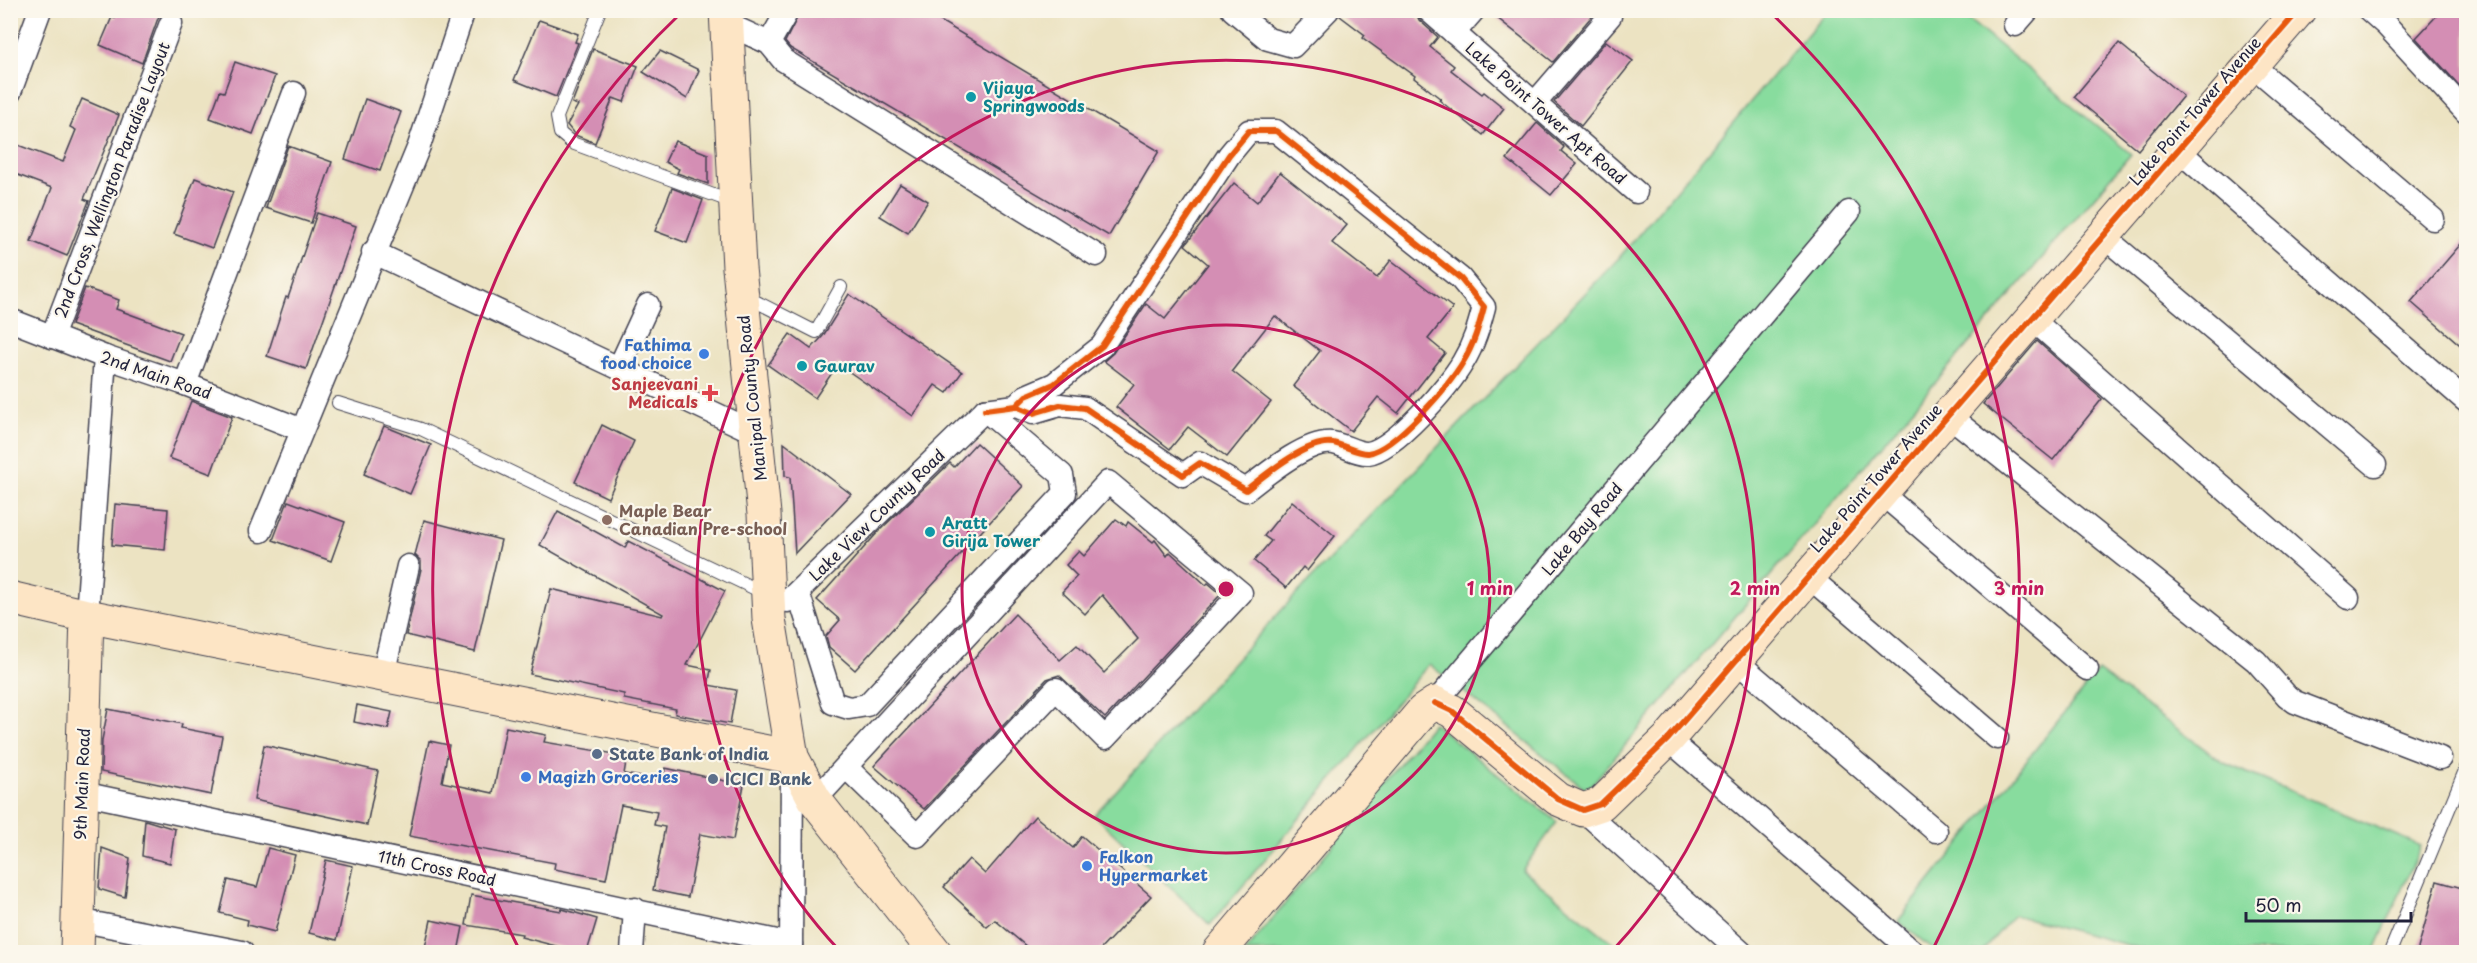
<svg xmlns="http://www.w3.org/2000/svg" width="2477" height="963" viewBox="0 0 2477 963" font-family="'Playpen Sans',sans-serif">
<rect width="100%" height="100%" fill="#fbf7ec"/>
<filter id="ink" filterUnits="userSpaceOnUse"><feTurbulence type="fractalNoise" baseFrequency=".0167" numOctaves="2"/><feDisplacementMap in="SourceGraphic" scale="12" xChannelSelector="R" yChannelSelector="G"/><feConvolveMatrix kernelMatrix="1 2 1 2 8 2 1 2 1" color-interpolation-filters="sRGB"/></filter>
<filter id="wash" filterUnits="userSpaceOnUse"><feTurbulence type="fractalNoise" baseFrequency=".008" numOctaves="4" result="noise"/><feDisplacementMap in="SourceGraphic" scale="24" xChannelSelector="R" yChannelSelector="G"/><feGaussianBlur stdDeviation="1.35" result="paint"/><feColorMatrix in="noise" values="0 0 0 0 0 0 0 0 0 0 0 0 0 0 0 0 0 1.4 0 .05"/><feComposite in="paint" operator="in"/></filter>
<g filter="url(#wash)">
<rect width="100%" height="100%" fill="#ece3c2"/>
<!-- green -->
<g fill="#88dc9e" stroke="#557f6c" stroke-width="1.5">
<path d="M1827,11H1958L2131,154L1587,790L1429,664L1210,925L1094,815L1289,602L1618,259Z"/>
<path d="M2098,671L2224,763L2421,846L2374,952H2154L2014,915L1982,952H1936L1898,921Z"/>
<path d="M1433,723L1557,822L1522,870L1624,952H1245Z"/>
</g>
<g id="blocks">
<!-- building -->
<g fill="#d48eb4">
<path d="M118,10H164L158,18L142,63L100,45L112,17L115,18Z"/>
<path d="M801,10H922L1159,151L1109,236L790,48L785,42Z"/>
<path d="M1341,10H1415L1419,20L1438,37L1430,47L1454,66L1451,70L1482,94L1484,92L1504,108L1483,135L1439,100L1441,99L1414,78L1415,76L1363,38L1365,35L1340,16Z"/>
<path d="M1487,10H1597L1553,62Z"/>
<path d="M2442,10H2466V93L2416,38Z"/>
<path d="M539,20L578,34L575,42L578,43L556,97L514,80Z"/>
<path d="M1606,41L1633,61L1581,126L1554,102Z"/>
<path d="M2119,43L2183,96L2138,150L2074,97Z"/>
<path d="M593,49L638,66L624,102L613,98L595,143L575,135L567,125L578,105L572,103Z"/>
<path d="M660,51L699,70L687,99L643,72Z"/>
<path d="M235,62L275,76L253,134L210,118L220,91L224,92Z"/>
<path d="M82,99L119,115L84,199L89,201L67,256L31,241L52,188L10,172V142L63,162L76,130L70,127Z"/>
<path d="M365,99L401,112L380,171L345,159Z"/>
<path d="M1537,123L1564,147L1561,151L1577,164L1551,195L1507,159Z"/>
<path d="M675,141L708,154V184L677,173L679,169L665,162Z"/>
<path d="M288,146L332,162L311,223L266,208Z"/>
<path d="M1280,172L1347,225L1332,243L1377,278L1391,260L1453,308L1428,339L1445,353L1398,413L1378,397L1351,431L1293,386L1320,351L1275,316L1232,371L1271,402L1227,457L1188,427L1170,449L1116,407L1134,384L1104,361L1113,353L1146,304L1165,319L1208,264L1185,245L1234,183L1257,202Z"/>
<path d="M195,178L233,192L212,248L174,234Z"/>
<path d="M900,184L928,201L908,233L880,216Z"/>
<path d="M672,188L703,200L687,243L655,231Z"/>
<path d="M317,213L356,226L306,369L267,356L286,297L288,298Z"/>
<path d="M2466,238V350L2411,302Z"/>
<path d="M85,288L119,300L116,309L181,333L170,361L71,325Z"/>
<path d="M849,294L962,372L947,393L935,385L913,416L838,364L815,398L768,365L790,334L811,349L823,336Z"/>
<path d="M2037,341L2102,399L2053,460L1983,404Z"/>
<path d="M191,401L232,417L211,474L169,458Z"/>
<path d="M602,425L634,441L608,498L575,482Z"/>
<path d="M384,426L431,445L410,494L364,474Z"/>
<path d="M784,443L851,494L795,553L790,477L785,476Z"/>
<path d="M976,443L1023,486L855,670L829,647L826,636L840,620L817,600L879,531L950,463L954,467Z"/>
<path d="M288,501L345,522L331,561L273,540Z"/>
<path d="M1292,501L1335,536L1307,571L1303,567L1286,588L1254,561L1271,541L1264,536Z"/>
<path d="M115,504L168,509L165,550L112,545Z"/>
<path d="M558,511L625,548L628,541L725,591L687,665L711,670L708,685L736,690L730,724L675,714L676,709L624,699V694L530,674L551,589L662,616L663,614L540,545Z"/>
<path d="M1116,519L1126,526L1128,522L1153,542L1155,540L1167,556L1170,552L1206,585L1208,583L1221,594L1105,718L1059,675L1047,679L924,809L874,766L1015,614L1060,660L1077,645L1104,673L1138,639L1102,595L1085,614L1062,592L1077,576L1066,565L1079,551L1084,556Z"/>
<path d="M424,520L501,540L475,652L406,635L421,569V561L415,555Z"/>
<path d="M357,705L392,712L388,729L354,722Z"/>
<path d="M108,709L182,724L181,728L222,736L211,795L101,772L102,740Z"/>
<path d="M506,727L546,735L544,742L627,756L624,774L663,781L665,768L744,785L733,840L700,834L688,897L653,890L665,827L654,825L657,812L621,805L606,879L554,869L555,863L409,836L429,741L449,745L442,782L493,793Z"/>
<path d="M264,745L378,771L367,825L254,800Z"/>
<path d="M1035,816L1073,848L1082,836L1151,896L1098,952H1033L995,920L987,927L944,887L969,859L985,874Z"/>
<path d="M145,820L175,829L170,863L142,856Z"/>
<path d="M102,848L130,858L125,897L99,889Z"/>
<path d="M268,848L295,855L275,932L247,925L248,920L220,913L228,880L257,887Z"/>
<path d="M326,860L353,866L337,940L309,933Z"/>
<path d="M2437,881L2466,889V952H2417Z"/>
<path d="M471,895L561,911L562,909L597,919L587,952H579L521,937L522,934L466,925Z"/>
<path d="M431,920L463,927L458,952H424Z"/>
</g>
</g>
</g>
<g filter="url(#ink)">
<use href="#blocks" fill-opacity="0" stroke="#403f4f" stroke-width="1.5"/>
<g fill="none" stroke-linecap="round" stroke-linejoin="round">
<!-- lane casing -->
<g stroke="#403f4f" stroke-width="14">
<g id="lane">
<path d="M600,10L557,117L560,133L572,143L735,203"/>
<path d="M745,296L816,332L841,287"/>
<path d="M338,403L421,429L766,594"/>
<path d="M2390,952L2466,768"/>
</g>
</g>
<!-- street casing -->
<g stroke="#403f4f" stroke-width="25">
<g id="street">
<path d="M1233,10L1268,39L1293,46L1328,10"/>
<path d="M1428,10L1636,192"/>
<path d="M2369,10L2387,26L2466,112"/>
<path d="M727,24L769,43L783,60L1096,255"/>
<path d="M2015,25L2028,10"/>
<path d="M1454,33L1474,10"/>
<path d="M769,43L788,10"/>
<path d="M2252,65L2433,219"/>
<path d="M10,92L40,10"/>
<path d="M1535,103L1610,16"/>
<path d="M2178,150L2466,401"/>
<path d="M2103,236L2375,465"/>
<path d="M373,252L756,433"/>
<path d="M2032,319L2348,598"/>
<path d="M10,320L105,357L185,384L302,430"/>
<path d="M52,337L171,23"/>
<path d="M619,368L648,305"/>
<path d="M185,384L294,93"/>
<path d="M985,410L1016,406L1033,413L1060,405L1085,408L1183,475L1200,463L1246,490C1265,475 1308,439 1333,443C1344,445 1358,454 1368,453C1395,449 1449,386 1463,362C1474,344 1479,326 1484,307L1460,278L1276,131H1249L1229,155L1102,346L1054,384L1026,396L1016,406"/>
<path d="M1948,415L2256,661L2287,696L2295,702L2440,758"/>
<path d="M1881,493L2087,669"/>
<path d="M261,531L419,146L464,10"/>
<path d="M1809,577L1997,738"/>
<path d="M798,592L833,703L849,708L867,705L1065,493L1062,475L985,410"/>
<path d="M788,601L985,410"/>
<path d="M87,616L105,357"/>
<path d="M1736,661L1936,831"/>
<path d="M383,675L408,566"/>
<path d="M1435,703L1849,212"/>
<path d="M1668,739L1913,952"/>
<path d="M82,793L791,944"/>
<path d="M815,800L1108,482L1241,593L1105,738L1056,689L917,836L846,767"/>
<path d="M1583,810L1741,952"/>
<path d="M78,920L242,952"/>
<path d="M632,952L635,909"/>
<path d="M791,952L792,762"/>
</g>
</g>
<!-- secondary casing -->
<g stroke="#403f4f" stroke-width="35">
<g id="secondary">
<path d="M726,10L739,268L764,514L769,619L792,757L815,800L935,952"/>
<path d="M10,598L87,616L792,757"/>
<path d="M77,952L87,616"/>
<path d="M1219,952L1423,711L1435,703L1452,711L1558,799L1583,810L1601,804L1668,739L2299,10"/>
</g>
</g>
<!-- lane -->
<use href="#lane" stroke="#fff" stroke-width="12"/>
<!-- street -->
<use href="#street" stroke="#fff" stroke-width="22"/>
<!-- secondary -->
<use href="#secondary" stroke="#fde5c5" stroke-width="33"/>
<!-- cycleway casing -->
<g stroke="#fbf7ec" stroke-width="10">
<g id="cycleway">
<path d="M985,410L1016,406L1033,413L1060,405L1085,408L1183,475L1200,463L1246,490C1265,475 1308,439 1333,443C1344,445 1358,454 1368,453C1395,449 1449,386 1463,362C1474,344 1479,326 1484,307L1460,278L1276,131H1249L1229,155L1102,346L1054,384L1026,396L1016,406"/>
<path d="M1435,703L1452,711L1558,799L1583,810L1601,804L1668,739L2299,10"/>
</g>
</g>
<!-- cycleway -->
<use href="#cycleway" stroke="#e8590c" stroke-width="6"/>
</g>
</g>
<!-- distance rings -->
<g fill="none" stroke="#c2185b" stroke-width="3">
<circle cx="1226" cy="589" r="264"/>
<path d="M839 950A529 529 0 1 1 1613 950"/>
<path d="M519 949A793 793 0 0 1 680 14M1772 14A793 793 0 0 1 1933 949"/>
</g>
<!-- markers -->
<g fill="#0f9aa8" stroke="#fbf7ec" stroke-width="2">
<circle cx="971" cy="97" r="6"/>
<circle cx="802" cy="366" r="6"/>
<circle cx="930" cy="532" r="6"/>
</g>
<g fill="#3f7fe0" stroke="#fbf7ec" stroke-width="2">
<circle cx="704" cy="354" r="6"/>
<circle cx="526" cy="777" r="6"/>
<circle cx="1087" cy="866" r="6"/>
</g>
<path fill="#e0444e" stroke="#fbf7ec" stroke-width="2" d="M707 384h6v6h6v6h-6v6h-6v-6h-6v-6h6z"/>
<circle fill="#8d6e63" stroke="#fbf7ec" stroke-width="2" cx="607" cy="520" r="6"/>
<g fill="#5c6f8a" stroke="#fbf7ec" stroke-width="2">
<circle cx="597" cy="754" r="6"/>
<circle cx="713" cy="779" r="6"/>
</g>
<g text-anchor="middle" stroke-width="4.5" stroke-linejoin="round" paint-order="stroke">
<!-- culture labels -->
<g font-size="16" font-weight="bold" fill="#0d838f" stroke="#fbf7ec" text-anchor="start">
<text x="983" y="94">Vijaya<tspan x="983" dy="18">Springwoods</tspan></text>
<text x="814" y="372">Gaurav</text>
<text x="942" y="529">Aratt<tspan x="942" dy="18">Girija Tower</tspan></text>
</g>
<!-- street labels -->
<g font-size="16" fill="#22223b" stroke="#fbf7ec">
<text transform="translate(2195 111) rotate(-49)" y="6">Lake Point Tower Avenue</text>
<text transform="translate(1546 113) rotate(41)" y="6">Lake Point Tower Apt Road</text>
<text transform="translate(112 180) rotate(-69)" y="6">2nd Cross, Wellington Paradise Layout</text>
<text transform="translate(156 375) rotate(19)" y="6">2nd Main Road</text>
<text transform="translate(752 398) rotate(-96)" y="6">Manipal County Road</text>
<text transform="translate(1876 478) rotate(-49)" y="6">Lake Point Tower Avenue</text>
<text transform="translate(877 515) rotate(-44)" y="6">Lake View County Road</text>
<text transform="translate(1582 529) rotate(-50)" y="6">Lake Bay Road</text>
<text transform="translate(82 784) rotate(-88)" y="6">9th Main Road</text>
<text transform="translate(437 868) rotate(12)" y="6">11th Cross Road</text>
</g>
<!-- shop labels -->
<g font-size="16" font-weight="bold" fill="#366cbe" stroke="#fbf7ec" text-anchor="start">
<text x="692" y="351" text-anchor="end">Fathima<tspan x="692" dy="18">food choice</tspan></text>
<text x="538" y="783">Magizh Groceries</text>
<text x="1099" y="863">Falkon<tspan x="1099" dy="18">Hypermarket</tspan></text>
</g>
<!-- health labels -->
<g font-size="16" font-weight="bold" fill="#be3a42" stroke="#fbf7ec" text-anchor="end">
<text x="698" y="390">Sanjeevani<tspan x="698" dy="18">Medicals</tspan></text>
</g>
<!-- education labels -->
<g font-size="16" font-weight="bold" fill="#785e54" stroke="#fbf7ec" text-anchor="start">
<text x="619" y="517">Maple Bear<tspan x="619" dy="18">Canadian Pre-school</tspan></text>
</g>
<!-- service labels -->
<g font-size="16" font-weight="bold" fill="#4e5e75" stroke="#fbf7ec" text-anchor="start">
<text x="609" y="760">State Bank of India</text>
<text x="725" y="785">ICICI Bank</text>
</g>
</g>
<circle cx="1226" cy="589" r="9" fill="#c2185b" stroke="#fbf7ec" stroke-width="3"/>
<g font-size="18" text-anchor="middle" font-weight="bold" fill="#c2185b" stroke="#fbf7ec" stroke-width="4.5" stroke-linejoin="round" paint-order="stroke">
<text x="1490" y="595">1 min</text>
<text x="1755" y="595">2 min</text>
<text x="2019" y="595">3 min</text>
</g>
<!-- margin -->
<rect width="2477" height="963" fill="none" stroke="#fbf7ec" stroke-width="36"/>
<!-- scale -->
<path d="M2246 912v9h165v-9" fill="none" stroke="#22223b" stroke-width="3"/>
<text x="2255" y="912" font-size="18" fill="#22223b" stroke="#fbf7ec" stroke-width="4.5" paint-order="stroke">50 m</text>
</svg>
